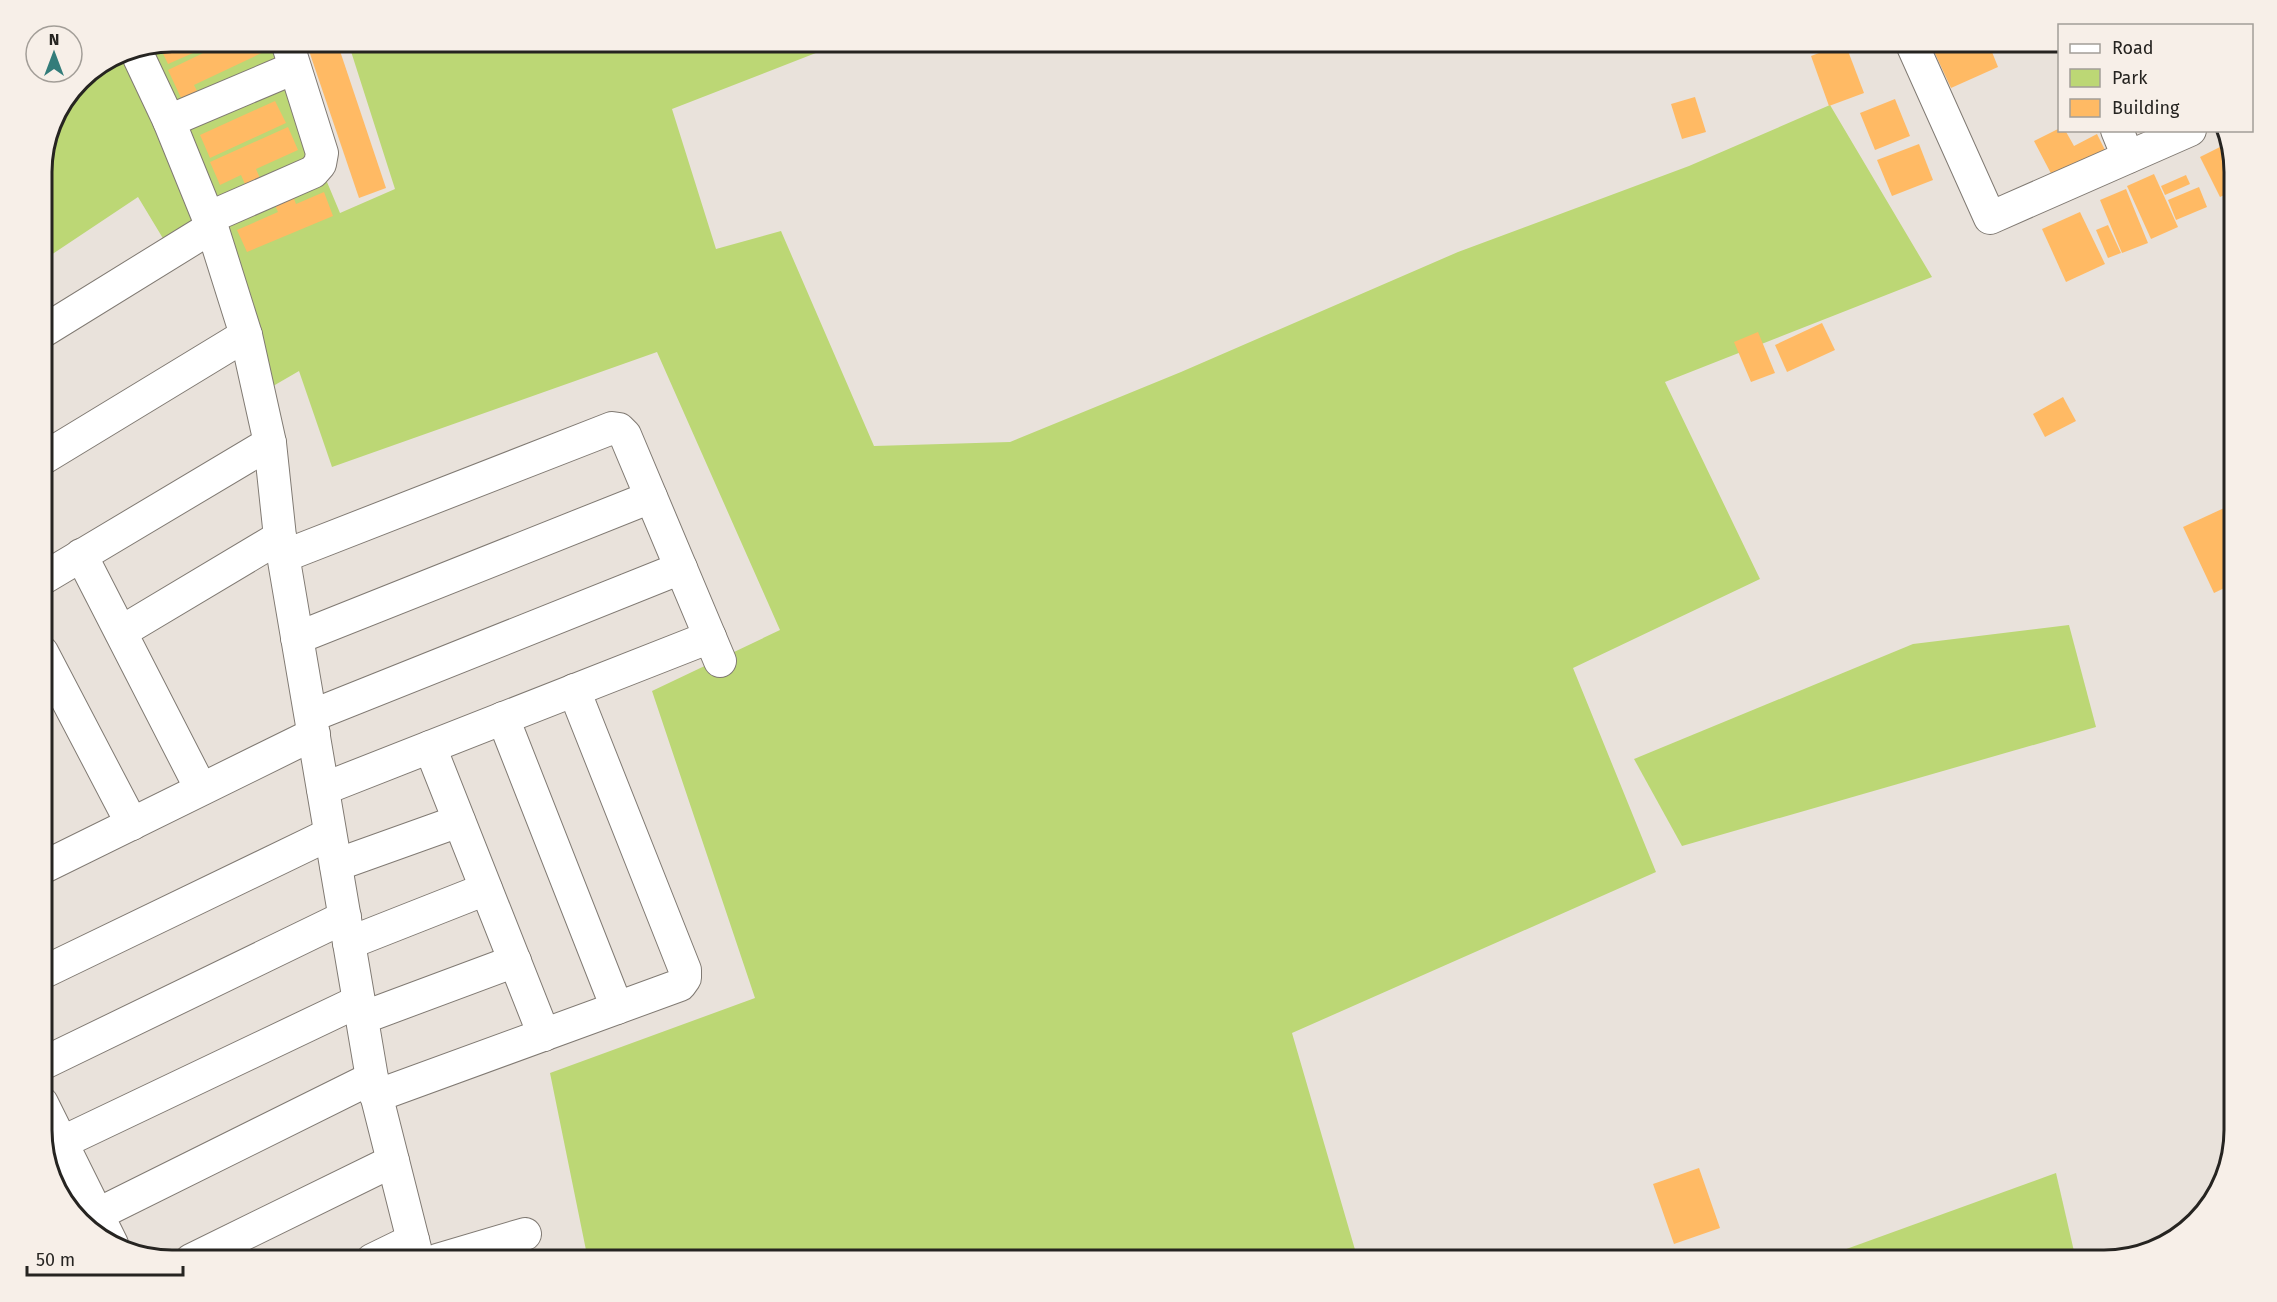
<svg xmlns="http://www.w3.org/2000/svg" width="2277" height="1302" viewBox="0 0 2277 1302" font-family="'Fira Sans',sans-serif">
<rect width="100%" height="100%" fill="#e9e2db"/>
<!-- green -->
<g fill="#bcd775">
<path d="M172,42H274L275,60L178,103L147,47Z"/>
<path d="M348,42H844L672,109L716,249L781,231L874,446L1010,442L1181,372L1458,252L1689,166L1830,105L1932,277L1665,382L1760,579L1573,668L1656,872L1292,1033L1358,1260H588L550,1073L755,998L652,691L780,630L657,352L332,467L299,371L268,389L226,228L230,219L321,178L327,182L340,213L395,189Z"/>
<path d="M122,53L189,206L193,218L192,226L167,245L138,197L42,261V164L52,122L80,80Z"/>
<path d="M268,87L287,88L307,150L305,161L222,198L215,194L188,130Z"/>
<path d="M2069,625L2096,727L1682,846L1634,759L1913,644Z"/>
<path d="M2056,1173L2076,1260H1816Z"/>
</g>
<!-- building -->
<g fill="#ffba64">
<path d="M172,42H218L168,64L159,45Z"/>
<path d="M226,42H264L268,50L194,85L198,93L182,100L168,70Z"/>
<path d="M306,42H337L386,188L359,198Z"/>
<path d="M1938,42H1988L1998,67L1951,88L1931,45Z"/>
<path d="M1845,43L1864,93L1829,106L1811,56Z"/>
<path d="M1695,97L1706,132L1682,139L1671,104Z"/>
<path d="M1895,99L1910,136L1875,150L1860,113Z"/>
<path d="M275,101L286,123L210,158L200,135Z"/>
<path d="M288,127L298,150L256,169L262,183L247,189L241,175L220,185L210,162Z"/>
<path d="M2060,128V130H2065L2074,146L2097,134L2108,156L2056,183L2034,141Z"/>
<path d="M2228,143L2235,164V190L2220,197L2200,157Z"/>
<path d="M1919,144L1933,180L1892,196L1877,160Z"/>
<path d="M2154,174L2178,227L2151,239L2127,186Z"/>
<path d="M2186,175L2190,184L2165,195L2161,186Z"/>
<path d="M2199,187L2207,207L2176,220L2168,200Z"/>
<path d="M2126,189L2148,243L2122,253L2100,200Z"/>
<path d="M291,191L296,204L324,192L333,216L247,252L237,230L278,212L272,199Z"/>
<path d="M2080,212L2105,264L2066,282L2042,229Z"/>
<path d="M2108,225L2121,253L2108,258L2096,230Z"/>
<path d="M1822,323L1835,350L1787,372L1775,345Z"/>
<path d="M1758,332L1775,373L1751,382L1734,342Z"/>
<path d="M2063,397L2076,421L2045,437L2033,414Z"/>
<path d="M2235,503V583L2214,593L2183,527Z"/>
<path d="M1699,1168L1720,1228L1674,1244L1653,1184Z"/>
<path d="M75,1171L86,1193L65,1203L56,1180Z"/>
</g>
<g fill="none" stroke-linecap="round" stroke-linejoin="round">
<!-- minor casing -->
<g stroke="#807a73" stroke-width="34">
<g id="minor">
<path d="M1911,42L1990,218L2190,130"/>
<path d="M135,49L169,121L212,227"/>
<path d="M169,121L294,68"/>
<path d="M2117,130L2128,157"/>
<path d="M208,218L313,172L320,164L322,153L287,42"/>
<path d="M42,332L212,227L246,335L270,443L280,537L372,1078L418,1260"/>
<path d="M42,459L246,335"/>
<path d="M81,555L201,789"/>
<path d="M284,556L612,428L619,429L625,435L720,661"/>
<path d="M42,579L270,443"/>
<path d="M121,632L280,537"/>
<path d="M297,638L651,497"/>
<path d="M42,652L132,824"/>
<path d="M311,716L681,568"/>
<path d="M503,718L617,1008"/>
<path d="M430,747L544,1035"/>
<path d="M323,789L710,637"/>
<path d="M336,865L459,821"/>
<path d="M42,868L314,734"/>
<path d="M349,943L486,889"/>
<path d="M42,973L330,834"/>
<path d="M362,1018L515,961"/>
<path d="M42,1064L345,917"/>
<path d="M376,1096L680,985L685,978V970L574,690"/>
<path d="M42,1103L112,1244"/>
<path d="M46,1150L359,1001"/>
<path d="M84,1221L372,1078"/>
<path d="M191,1260L393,1161"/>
<path d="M372,1260L413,1240"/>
<path d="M437,1260L525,1234"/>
</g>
</g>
<!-- minor -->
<use href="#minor" stroke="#fff" stroke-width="32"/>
</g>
<!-- crop -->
<path d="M0 0H2277V1302H0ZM172 52H2104A120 120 0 0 1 2224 172V1130A120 120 0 0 1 2104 1250H172A120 120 0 0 1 52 1130V172A120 120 0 0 1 172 52Z" fill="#f7efe8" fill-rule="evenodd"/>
<path fill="none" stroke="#262421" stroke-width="3" d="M172 52H2104A120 120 0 0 1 2224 172V1130A120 120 0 0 1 2104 1250H172A120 120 0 0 1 52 1130V172A120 120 0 0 1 172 52Z"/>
<!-- legend -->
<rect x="2058" y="24" width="195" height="108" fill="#f7efe8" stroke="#a39e98" stroke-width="1.5"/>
<rect x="2070" y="44" width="30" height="9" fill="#ffffff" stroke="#a39e98" stroke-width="1.5"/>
<text x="2112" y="54" font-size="18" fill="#262421">Road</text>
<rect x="2070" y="69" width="30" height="18" fill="#bcd775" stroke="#a39e98" stroke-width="1.5"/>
<text x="2112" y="84" font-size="18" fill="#262421">Park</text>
<rect x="2070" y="99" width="30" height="18" fill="#ffba64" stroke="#a39e98" stroke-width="1.5"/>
<text x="2112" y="114" font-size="18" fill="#262421">Building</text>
<!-- north arrow -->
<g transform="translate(54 54)"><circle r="28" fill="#f7efe8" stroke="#a39e98" stroke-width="1.5"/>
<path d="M0-4.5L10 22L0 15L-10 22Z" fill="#337c7a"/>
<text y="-9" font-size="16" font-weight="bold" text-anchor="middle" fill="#262421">N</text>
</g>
<!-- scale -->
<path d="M27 1266v9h156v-9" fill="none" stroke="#262421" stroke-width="3"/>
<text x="36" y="1266" font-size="18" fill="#262421" stroke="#f7efe8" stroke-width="4.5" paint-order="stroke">50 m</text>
</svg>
